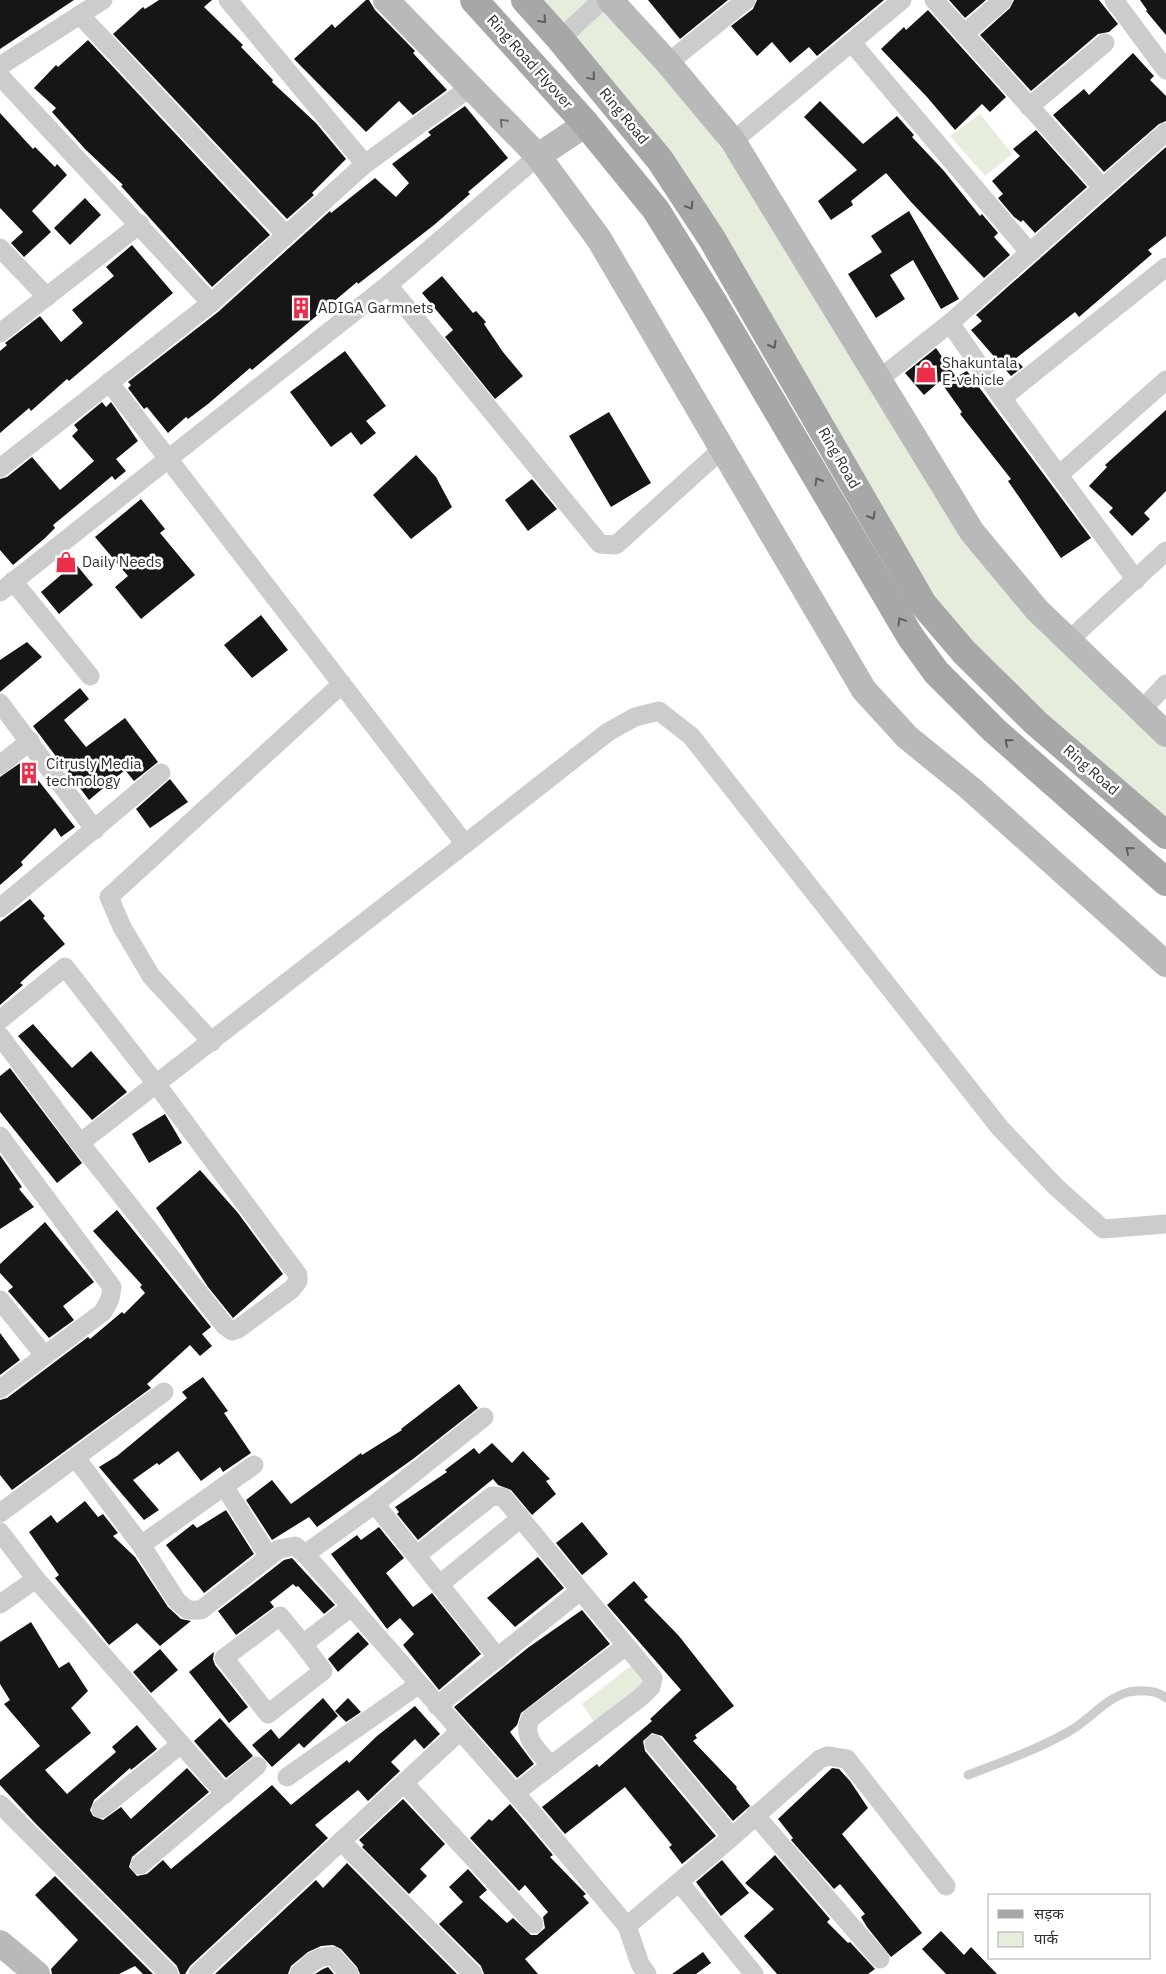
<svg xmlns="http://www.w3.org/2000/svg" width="1166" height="1974" viewBox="0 0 1166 1974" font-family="'IBM Plex Sans','Noto Sans Devanagari',sans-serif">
<rect width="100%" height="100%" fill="#fff"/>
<!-- green -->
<g fill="#e7eddd">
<path d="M522,0H613L788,240L1034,621L1166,742V823L923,604L645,140Z"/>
<path d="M980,114L1012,154L985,176L950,136Z"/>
<path d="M633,1664L649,1685L597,1726L582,1704Z"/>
</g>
<!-- building -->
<g fill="#161616">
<path d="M0,0H74L0,49Z"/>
<path d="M159,0H212L204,7L243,45L241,47L273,80L272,82L316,123L346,159L312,193L314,195L287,219L113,34L143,7L145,9Z"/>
<path d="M366,0H369L375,10L415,51L413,53L447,90L413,115L399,101L366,132L294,59L332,24L335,28Z"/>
<path d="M648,0H728L680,39Z"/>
<path d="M757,0H884L817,56L809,47L790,63L772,42L757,56L731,26L753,9Z"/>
<path d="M949,0H986L965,18Z"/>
<path d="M1014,0H1099L1118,24L1109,32L1098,34L1031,91L980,35L1010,8Z"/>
<path d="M1140,0H1166V35L1146,11L1147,10Z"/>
<path d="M928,10L1006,97L990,112L982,104L955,130L927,97L881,49L904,27L906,30Z"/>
<path d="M88,40L270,235L212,287L121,186L123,185L85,149L52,112L56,108L34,88L56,65L58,67Z"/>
<path d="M1133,53L1154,76L1150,80L1166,96V121L1159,124L1104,172L1053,115L1084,89L1089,95Z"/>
<path d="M820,101L863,144L897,116L914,135L912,137L944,171L980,216L982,214L998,233L994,237L1010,255L984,278L911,202L886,173L851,201L853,205L831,220L818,201L857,170L804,117Z"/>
<path d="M465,106L508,158L468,192L470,194L434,225L358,284L357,282L252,370L250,368L208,404L188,419L186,417L168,433L147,407L144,409L128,388L131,385L128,382L218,312L330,211L331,213L375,178L396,197L409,183L392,164L431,135L428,132Z"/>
<path d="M0,113L33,149L35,147L55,167L57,164L67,175L32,211L51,232L24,257L11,243L23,232L0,208Z"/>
<path d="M1036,130L1087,187L1035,233L1023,220L1021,222L1014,217L998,198L1003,194L992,181L1020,156L1013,149Z"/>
<path d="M1166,147V236L1148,250L1152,254L1079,317L1075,312L1015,359L1023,367L1011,376L971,330L982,321L976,315Z"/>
<path d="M85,198L101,215L70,245L54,228Z"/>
<path d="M909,211L959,299L941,309L913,260L890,275L905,299L876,318L848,274L882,252L871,236Z"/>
<path d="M132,245L173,293L69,381L67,379L31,411L29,408L0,433V351L7,345L5,343L40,316L61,342L83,323L72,310L114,276L106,267Z"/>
<path d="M442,276L473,313L476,311L486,322L484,324L503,352L523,376L495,399L445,337L453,330L422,293Z"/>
<path d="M936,348L956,377L967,371L1091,538L1061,558L1008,481L1011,479L960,414L962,412L940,381L924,395L905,373Z"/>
<path d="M345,351L386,406L366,421L376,433L361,445L351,432L331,447L290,392Z"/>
<path d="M102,402L106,407L111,402L138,441L116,459L126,471L115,480L112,476L75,507L53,525L55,528L44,539L13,565L0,550V479L7,477L32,457L60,490L94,461L72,436L78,430L74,425Z"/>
<path d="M1166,410V491L1144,513L1150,519L1132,536L1109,512L1113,508L1089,486L1107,467L1105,465Z"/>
<path d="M609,412L651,483L611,507L569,436Z"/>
<path d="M416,455L436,477L452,507L411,539L373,495Z"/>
<path d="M532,479L557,509L528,531L505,500Z"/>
<path d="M141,499L165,529L160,533L195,575L141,619L115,587L128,576L95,537Z"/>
<path d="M75,563L93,585L59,614L41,592Z"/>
<path d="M261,615L288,650L252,678L224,645Z"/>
<path d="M27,642L42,657L0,692V660Z"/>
<path d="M80,688L89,699L64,720L86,747L125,718L158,762L134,781L125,770L89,800L33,726Z"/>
<path d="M23,761L75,827L61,837L55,828L21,862L23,865L0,885V777Z"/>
<path d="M170,779L188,802L150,828L136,809Z"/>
<path d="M30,899L45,916L43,918L65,944L32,972L20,983L23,985L0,1005V922Z"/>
<path d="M33,1024L72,1068L91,1051L127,1092L92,1120L18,1036Z"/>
<path d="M10,1068L82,1163L57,1183L0,1112V1076Z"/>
<path d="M165,1114L182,1143L149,1163L132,1134Z"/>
<path d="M0,1155L22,1187L19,1189L34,1207L0,1229Z"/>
<path d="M200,1170L238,1213L283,1274L233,1318L208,1287L156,1208Z"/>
<path d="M117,1210L211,1327L202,1334L212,1346L200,1356L190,1345L147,1384L151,1388L12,1490L0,1475V1400L7,1398L88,1337L90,1339L122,1312L124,1314L145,1293L140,1287L142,1285L93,1231Z"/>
<path d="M45,1222L94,1282L63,1306L74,1320L49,1338L8,1291L13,1287L0,1273V1264Z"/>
<path d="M0,1333L20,1360L0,1375Z"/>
<path d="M203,1377L228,1411L224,1413L251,1453L223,1472L220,1467L201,1481L178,1451L159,1465L157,1463L133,1480L159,1510L144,1520L99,1467L117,1456L187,1398L182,1392Z"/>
<path d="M459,1384L478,1408L413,1459L317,1527L309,1517L272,1540L246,1500L272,1480L291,1504L361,1453L362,1455L402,1430L401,1429Z"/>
<path d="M492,1443L512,1463L523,1451L550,1479L546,1481L556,1494L532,1515L511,1490L498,1485L493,1479L418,1540L397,1514L399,1512L395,1507L447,1472L445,1470L474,1448L479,1454Z"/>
<path d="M85,1501L98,1517L103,1514L118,1533L113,1536L135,1557L168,1607L181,1619L191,1621L160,1646L137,1623L109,1645L55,1578L59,1575L29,1532L51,1515L57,1523Z"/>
<path d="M226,1510L254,1554L204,1593L166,1545L193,1524L197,1528Z"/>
<path d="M582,1522L608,1554L582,1575L556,1543Z"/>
<path d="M379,1527L404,1558L386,1573L413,1607L432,1593L481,1654L439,1690L403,1645L414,1634L400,1618L387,1629L331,1554L357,1535L361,1540Z"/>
<path d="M538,1557L564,1588L515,1627L487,1598Z"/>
<path d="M292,1558L335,1605L324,1614L298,1586L296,1587L293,1584L270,1602L274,1607L236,1635L218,1611L284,1560Z"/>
<path d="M634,1581L648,1597L644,1600L679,1636L734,1706L695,1735L697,1738L693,1741L737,1787L736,1788L750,1806L733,1821L662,1736L652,1733L643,1741L645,1751L716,1836L682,1864L669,1847L672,1845L625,1787L565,1834L542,1807L597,1764L599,1767L652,1721L650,1719L681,1690L607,1605Z"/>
<path d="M582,1610L610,1644L521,1713L517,1725L510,1732L534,1764L517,1778L454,1707L529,1647Z"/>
<path d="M31,1622L59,1668L69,1662L88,1691L71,1708L91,1733L45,1770L67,1794L116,1752L112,1747L137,1725L157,1749L131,1770L130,1768L94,1800L90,1810L93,1816L103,1820L121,1807L131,1819L187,1768L209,1792L132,1857L129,1867L137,1876L147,1874L163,1860L171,1869L272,1785L291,1805L347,1760L349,1763L377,1736L415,1706L440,1734L424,1749L415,1739L391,1762L400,1771L368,1801L358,1790L315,1825L328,1838L190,1966L185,1974H180L177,1966L35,1823L0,1785V1780L40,1746L4,1704L10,1700L0,1684V1642Z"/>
<path d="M358,1632L369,1644L338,1672L328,1659Z"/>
<path d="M160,1649L178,1670L151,1693L133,1672Z"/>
<path d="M214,1652L213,1659L215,1665L248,1707L229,1723L189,1672Z"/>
<path d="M323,1698L338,1716L304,1748L299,1743L272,1767L252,1745L271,1729L279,1739Z"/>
<path d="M348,1698L361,1712L346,1722L335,1711Z"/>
<path d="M220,1718L253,1756L226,1778L194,1741Z"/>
<path d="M832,1768L839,1769L850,1781L868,1808L842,1834L922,1933L891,1957L867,1927L861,1917L865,1914L840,1884L834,1889L791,1840L793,1838L778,1819Z"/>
<path d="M403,1799L445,1844L420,1869L427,1876L409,1894L362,1847L364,1845L359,1840Z"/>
<path d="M510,1804L553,1855L550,1857L586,1894L583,1896L589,1903L525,1959L538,1974H484L481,1966L439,1924L463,1902L449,1887L468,1869L487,1890L479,1897L507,1923L513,1918L531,1935H537L545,1928L543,1917L548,1912L525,1885L519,1891L470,1838L489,1819L492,1821Z"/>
<path d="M775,1855L830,1919L827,1922L848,1943L850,1942L875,1969L868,1974H777L744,1936L774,1909L745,1883Z"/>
<path d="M722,1860L749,1893L721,1916L696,1882Z"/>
<path d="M347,1863L457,1974H360L357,1967L341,1949L333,1945L321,1946L308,1952L291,1966L288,1974H215L316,1880L323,1888Z"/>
<path d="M55,1876L153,1974H143L135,1966L119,1974H52L51,1969L78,1940L35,1895Z"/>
<path d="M941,1931L964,1955L971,1947L997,1974H946L922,1949Z"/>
<path d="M703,1952L711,1963L696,1974H672Z"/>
<path d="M328,1967L334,1974H315L323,1969Z"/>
</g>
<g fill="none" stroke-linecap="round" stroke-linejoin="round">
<!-- lane -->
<path stroke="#ccc" stroke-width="9" d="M968,1775C1002,1762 1036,1750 1068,1732C1089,1721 1105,1698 1129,1692C1141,1690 1157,1690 1166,1698"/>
<!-- street -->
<g stroke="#ccc" stroke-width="19">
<path d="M228,0L365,164"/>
<path d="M934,0L1102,187"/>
<path d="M1114,0L1166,70"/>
<path d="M80,15L285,234"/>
<path d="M964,34L1003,0"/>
<path d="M560,39L602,0"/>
<path d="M852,43L1030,253"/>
<path d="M668,63L746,0"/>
<path d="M0,66L103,0"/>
<path d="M0,76L211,303"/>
<path d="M1029,107L1105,43"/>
<path d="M733,141L902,0"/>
<path d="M0,248L47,297"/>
<path d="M388,285L600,544L616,545L721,450"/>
<path d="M950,323L1002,398L1166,267"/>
<path d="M0,333L140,224"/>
<path d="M878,380L950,323L1166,132"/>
<path d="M1002,398L1136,580"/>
<path d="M0,468L211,303L365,164L469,88"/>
<path d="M1059,475L1166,380"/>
<path d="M13,581L90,676"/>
<path d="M0,592L388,285L538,156"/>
<path d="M1068,641L1166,551"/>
<path d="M0,703L95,830"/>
<path d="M1141,711L1166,684"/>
<path d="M0,765L30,741"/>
<path d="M465,844L608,732L635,717L659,711L691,736L1000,1128L1056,1187L1103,1229L1166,1224"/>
<path d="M0,908L161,773"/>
<path d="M0,1020L65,967L157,1085L298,1275V1281L292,1289L238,1329L232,1331L225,1326L80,1143L0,1036"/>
<path d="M212,1042L151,976L122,927L109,897L342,684"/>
<path d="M0,1136L112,1287L110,1299L103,1312L0,1389"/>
<path d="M80,1143L465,844L109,382"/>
<path d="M0,1300L44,1355"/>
<path d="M76,1458L141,1545L177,1601L188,1610H201L279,1549L295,1546L305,1554L530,1810L627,1926L640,1964L647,1974"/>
<path d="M224,1486L269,1557"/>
<path d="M375,1504L498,1658"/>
<path d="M0,1513L164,1392"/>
<path d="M0,1532L36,1579L225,1794"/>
<path d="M141,1545L254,1465"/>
<path d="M305,1554L375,1504L484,1417"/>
<path d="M417,1555L492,1496L503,1497L653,1678L651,1687L641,1697L515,1793"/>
<path d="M440,1584L521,1518"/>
<path d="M0,1604L36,1579"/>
<path d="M303,1644L323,1671L268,1714L224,1658L280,1616L303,1644L351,1607"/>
<path d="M437,1706L580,1591"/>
<path d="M654,1744L732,1837"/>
<path d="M551,1766C539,1751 520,1737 531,1718L626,1646"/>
<path d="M287,1777L418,1685"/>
<path d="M404,1783L534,1924"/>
<path d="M0,1804L169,1974"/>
<path d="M101,1809L181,1744"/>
<path d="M755,1815L880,1959"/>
<path d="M341,1841L473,1974"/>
<path d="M140,1865L257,1766"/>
<path d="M679,1882L754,1974"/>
<path d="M627,1926L732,1837L820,1759L828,1756L847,1759L946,1886"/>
<path d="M198,1974L460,1731"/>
<path d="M299,1974C309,1964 318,1955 333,1956L349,1974"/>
</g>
<!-- secondary -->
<g stroke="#b9b9b9" stroke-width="26">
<path d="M386,0L538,156L599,239L864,690L907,737L971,789L1166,964"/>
<path d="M610,0L668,63L733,141L972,532L1037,610L1166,734"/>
<path d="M538,156L586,124"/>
<path d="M0,1943L37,1974"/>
</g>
<!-- primary -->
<g stroke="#a7a7a7" stroke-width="28">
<path d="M474,0L586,124L656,210L715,305L910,636L936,672L994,730L1166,882"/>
<path d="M525,0L560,39L660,160L712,239L923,604L964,652L1036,723L1166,835"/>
</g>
</g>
<!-- one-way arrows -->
<defs><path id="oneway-chevron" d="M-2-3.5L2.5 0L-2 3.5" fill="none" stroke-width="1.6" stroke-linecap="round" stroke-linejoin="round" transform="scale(1.25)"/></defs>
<g stroke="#5f5f5f">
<use href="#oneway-chevron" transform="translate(543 20) rotate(48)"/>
<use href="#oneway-chevron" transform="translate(592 77) rotate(50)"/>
<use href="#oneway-chevron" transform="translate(690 206) rotate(57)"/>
<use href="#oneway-chevron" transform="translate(773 345) rotate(60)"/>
<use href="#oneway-chevron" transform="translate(818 481) rotate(-120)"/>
<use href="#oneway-chevron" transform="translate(872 516) rotate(60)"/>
<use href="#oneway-chevron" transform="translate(901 621) rotate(-121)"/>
<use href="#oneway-chevron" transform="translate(1008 742) rotate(-139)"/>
<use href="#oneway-chevron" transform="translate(1129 850) rotate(-139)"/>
</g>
<use stroke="#6d6d6d" href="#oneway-chevron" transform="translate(503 122) rotate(-135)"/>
<!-- icons -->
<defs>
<g id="building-bare" transform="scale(1.725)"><path d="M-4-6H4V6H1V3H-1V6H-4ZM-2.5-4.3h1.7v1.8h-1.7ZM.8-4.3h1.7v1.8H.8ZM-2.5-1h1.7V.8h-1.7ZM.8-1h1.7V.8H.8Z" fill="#e82f4b" stroke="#fff" stroke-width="2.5" paint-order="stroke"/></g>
<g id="shop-bare" transform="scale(1.725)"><path d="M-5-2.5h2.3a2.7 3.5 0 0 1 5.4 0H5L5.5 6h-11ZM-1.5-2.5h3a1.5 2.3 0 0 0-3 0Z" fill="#e82f4b" stroke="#fff" stroke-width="2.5" paint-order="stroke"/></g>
</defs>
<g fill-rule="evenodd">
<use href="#building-bare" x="301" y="308"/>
<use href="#shop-bare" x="926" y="372"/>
<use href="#shop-bare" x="66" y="562"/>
<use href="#building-bare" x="29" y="773"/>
</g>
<g text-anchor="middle" stroke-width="5" stroke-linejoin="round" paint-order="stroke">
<!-- street labels -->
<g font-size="15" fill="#2f2f2f" stroke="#fff">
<text transform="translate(530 62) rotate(48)" y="5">Ring Road Flyover</text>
<text transform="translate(624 116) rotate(50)" y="5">Ring Road</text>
<text transform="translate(839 458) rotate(60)" y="5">Ring Road</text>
<text transform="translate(1091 770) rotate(41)" y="5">Ring Road</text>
</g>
<!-- poi labels -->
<g font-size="15" fill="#2f2f2f" stroke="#fff" text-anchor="start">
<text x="318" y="313">ADIGA Garmnets</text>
<text x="942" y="368">Shakuntala<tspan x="942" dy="17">E-vehicle</tspan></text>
<text x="82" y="567">Daily Needs</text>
<text x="46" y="769">Citrusly Media<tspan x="46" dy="17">technology</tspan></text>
</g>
</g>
<!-- legend -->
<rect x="988" y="1894" width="162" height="65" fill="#ffffff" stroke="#acacac"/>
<rect x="998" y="1910" width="25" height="8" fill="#a7a7a7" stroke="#acacac"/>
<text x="1034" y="1919" font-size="15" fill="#2f2f2f">सड़क</text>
<rect x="998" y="1932" width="25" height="15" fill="#e7eddd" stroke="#acacac"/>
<text x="1034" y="1944" font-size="15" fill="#2f2f2f">पार्क</text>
</svg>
